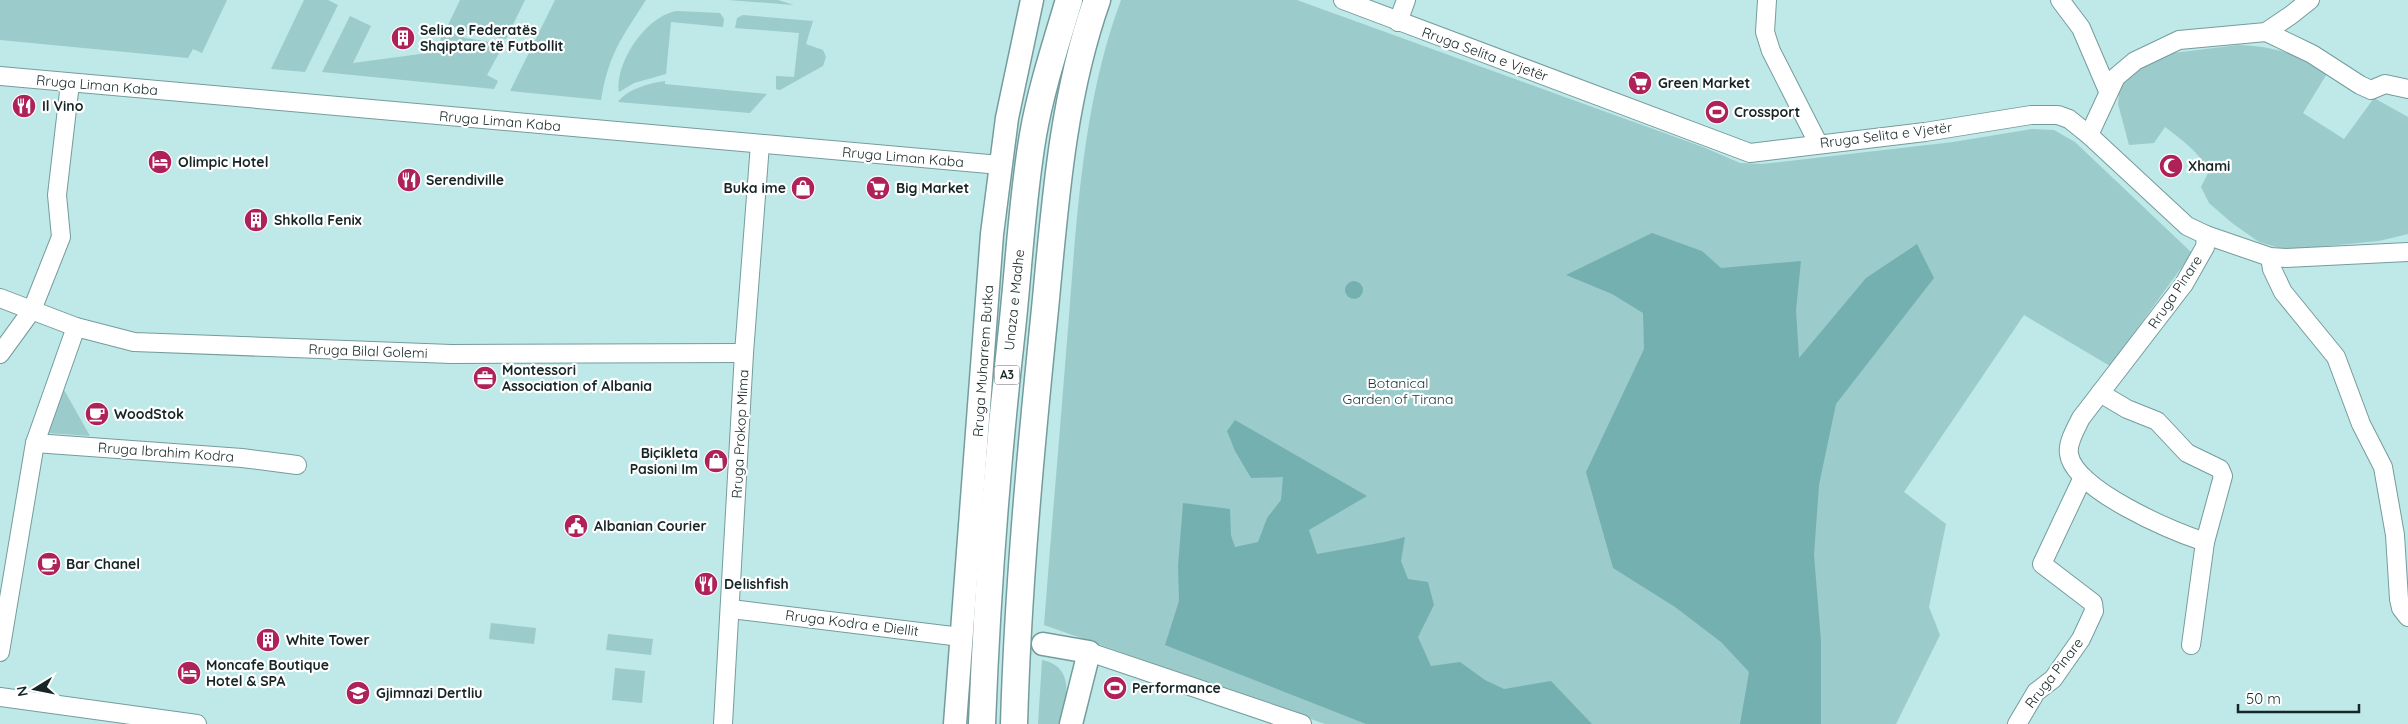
<svg xmlns="http://www.w3.org/2000/svg" width="2408" height="724" viewBox="0 0 2408 724" font-family="Quicksand,sans-serif">
<rect width="100%" height="100%" fill="#bfe8e8"/>
<!-- green -->
<g fill="#9ccbcb">
<path d="M0,0H227L202,53L193,49L188,58L0,40Z"/>
<path d="M304,0H328L338,5L305,72L271,69Z"/>
<path d="M460,0H525L506,39L467,32L448,25Z"/>
<path d="M555,0H646C621,39 609,53 601,100L510,91Z"/>
<path d="M728,0H778L794,5Z"/>
<path d="M1121,0H1297L1703,147L1740,163L1762,164L1953,142L2032,129L2054,130L2075,142L2192,253L2110,366L2024,315L1904,492L1946,524L1929,607L1940,635L1896,724H1325L1044,625C1052,522 1061,419 1069,316C1077,211 1084,99 1121,0Z"/>
<path d="M677,11L720,13L724,19L723,27L671,22L666,74L634,83L619,92C615,62 647,15 677,11Z"/>
<path d="M743,15L813,21L806,44L823,50L826,57L823,66L780,90L776,89V76L794,77L799,33L735,28L737,18Z"/>
<path d="M350,16L371,26L353,63L435,52L445,29L465,38L504,44L487,75L498,81L494,89L322,72Z"/>
<path d="M2238,45C2272,46 2300,54 2328,72L2303,113L2344,139L2374,98L2408,117V234L2379,241L2286,250L2259,242L2232,223L2209,203L2201,187L2209,171C2198,151 2183,141 2165,127L2154,143L2129,145L2118,104L2119,96L2113,93L2143,64L2165,54Z"/>
<path d="M665,81V84L767,94L750,113L618,102C627,89 650,83 665,81Z"/>
<path d="M63,388L90,436L48,433Z"/>
<path d="M491,623L536,628L534,644L489,639Z"/>
<path d="M608,634L653,639L651,655L606,650Z"/>
<path d="M1042,660C1076,667 1066,699 1062,724H1038Z"/>
<path d="M615,668L645,671L642,703L612,700Z"/>
</g>
<!-- forest -->
<g fill="#75b0b0">
<path d="M1652,233L1702,251L1721,268L1801,261L1796,310L1799,358L1866,278L1917,244L1934,278L1836,404L1819,485L1814,555L1821,641V724H1740L1749,672L1721,642L1675,607L1613,568L1586,472L1644,349L1643,313L1612,294L1566,275Z"/>
<circle cx="1354" cy="290" r="9"/>
<path d="M1235,420L1367,496L1309,530L1317,554C1347,548 1376,545 1405,537L1401,561L1408,579L1428,582L1434,605L1418,637L1431,666L1460,662L1485,680L1504,689L1551,681L1592,724H1366L1165,645L1179,601L1178,566L1183,503L1230,509L1231,535L1235,547L1258,542L1267,518L1281,500L1283,477L1251,478L1235,451L1227,431Z"/>
</g>
<g fill="none" stroke-linecap="round" stroke-linejoin="round">
<!-- minor casing -->
<g stroke="#759c9c" stroke-width="20">
<g id="minor">
<path d="M1343,0L1750,153L1925,132L2031,115H2058L2069,119L2089,135L2187,226L2206,235L2270,257L2286,258L2408,252"/>
<path d="M1767,0L1765,32L1771,51L1818,143"/>
<path d="M2060,0L2081,28L2108,91"/>
<path d="M1398,22L1406,0"/>
<path d="M2266,32L2312,54L2360,85L2371,90L2385,84L2408,89"/>
<path d="M0,76L1000,165"/>
<path d="M2089,135L2116,77L2135,61L2179,40L2266,32L2291,15L2310,0"/>
<path d="M2270,257L2272,269L2283,292L2336,357L2361,424L2383,467L2395,535L2399,599L2401,608L2408,617"/>
<path d="M0,298L76,327L134,342L451,354L744,353"/>
<path d="M0,354L32,310L61,237L57,195L70,83"/>
<path d="M2100,393L2127,409L2157,421L2187,453L2220,469L2223,476L2205,542L2191,645"/>
<path d="M35,443L242,458L297,465"/>
<path d="M2205,542C2172,531 2074,490 2069,454C2067,443 2076,428 2081,418L2184,284L2205,247L2206,235"/>
<path d="M731,609L961,637"/>
<path d="M0,652L35,443L76,327"/>
<path d="M1089,652L1302,724"/>
<path d="M0,697L197,724"/>
<path d="M723,724L744,353L760,144"/>
<path d="M2017,724L2036,692L2053,679L2081,639L2094,611L2093,603L2042,564L2083,477"/>
</g>
</g>
<!-- major casing -->
<g stroke="#759c9c" stroke-width="25">
<g id="major">
<path d="M1043,644L1089,652L1071,724"/>
<path d="M955,724L992,234L1007,118L1032,0"/>
</g>
</g>
<!-- highway casing -->
<g stroke="#759c9c" stroke-width="29">
<g id="highway">
<path d="M982,724C987,592 997,461 1012,329C1019,265 1022,199 1033,135C1041,89 1056,44 1069,0"/>
<path d="M1014,724C1018,585 1031,447 1045,309C1055,205 1062,99 1097,0"/>
</g>
</g>
<!-- minor -->
<use href="#minor" stroke="#fff" stroke-width="18"/>
<!-- major -->
<use href="#major" stroke="#fff" stroke-width="22"/>
<!-- highway -->
<use href="#highway" stroke="#fff" stroke-width="26"/>
</g>
<!-- icons -->
<defs>
<g id="building-disc" transform="scale(1.25)"><circle r="9.5" fill="#af2159" stroke="#fff"/><path d="M-4-6H4V6H1V3H-1V6H-4ZM-2.5-4.3h1.7v1.8h-1.7ZM.8-4.3h1.7v1.8H.8ZM-2.5-1h1.7V.8h-1.7ZM.8-1h1.7V.8H.8Z" fill="#fff"/></g>
<g id="supermarket-disc" transform="scale(1.25)"><circle r="9.5" fill="#af2159" stroke="#fff"/><path d="M-6-5.5h2.5l.6 2H6L4.5 2H-2.5L-4.4-4H-6ZM-1.5 3.2a1.3 1.3 0 1 0 .1 0ZM3 3.2a1.3 1.3 0 1 0 .1 0Z" fill="#fff"/></g>
<g id="restaurant-disc" transform="scale(1.25)"><circle r="9.5" fill="#af2159" stroke="#fff"/><path d="M-5-6h1v4h1v-4h1v4h1v-4h1v5L-1.5 .5V6h-2V.5L-5-1ZM5-6V6H3V1.5H1.5Q1.5-4 5-6Z" fill="#fff"/></g>
<g id="stadium-disc" transform="scale(1.25)"><circle r="9.5" fill="#af2159" stroke="#fff"/><path d="M0-5a6.5 5 0 1 0 0 10a6.5 5 0 1 0 0-10ZM-3.5-1.8h7v3.6h-7Z" fill="#fff"/></g>
<g id="hotel-disc" transform="scale(1.25)"><circle r="9.5" fill="#af2159" stroke="#fff"/><path d="M-6-4.5h1.5V1H6V5H4.5V3h-9V5H-6ZM-4 0a1.8 1.8 0 1 1 3.6 0ZM.5 0V-2.5h3Q6-2.5 6 0Z" fill="#fff"/></g>
<g id="mosque-disc" transform="scale(1.25)"><circle r="9.5" fill="#af2159" stroke="#fff"/><path d="M3.5-4.9A6 6 0 1 0 3.5 4.9A5 5 0 1 1 3.5-4.9Z" fill="#fff"/></g>
<g id="shop-disc" transform="scale(1.25)"><circle r="9.5" fill="#af2159" stroke="#fff"/><path d="M-5-2.5h2.3a2.7 3.5 0 0 1 5.4 0H5L5.5 6h-11ZM-1.5-2.5h3a1.5 2.3 0 0 0-3 0Z" fill="#fff"/></g>
<g id="office-disc" transform="scale(1.25)"><circle r="9.5" fill="#af2159" stroke="#fff"/><path d="M-6-3h4V-5.5h4V-3h4V5H-6ZM-1-4.5V-3h2v-1.5ZM-6 0V1H6V0Z" fill="#fff"/></g>
<g id="cafe-disc" transform="scale(1.25)"><circle r="9.5" fill="#af2159" stroke="#fff"/><path d="M-5.5-4.5H6V0H3Q3 3.5 0 3.5H-2.5Q-5.5 3.5-5.5 0ZM3-3.2v2h1.7v-2ZM-6 4.5H4V6H-6Z" fill="#fff"/></g>
<g id="civic-disc" transform="scale(1.25)"><circle r="9.5" fill="#af2159" stroke="#fff"/><path d="M-.6-6.5H3V-4.5H.6V-3L4-1V1h2V6H-6V1h2V-1L-.6-3ZM-1.2 2.5V6h2.4V2.5Z" fill="#fff"/></g>
<g id="school-disc" transform="scale(1.25)"><circle r="9.5" fill="#af2159" stroke="#fff"/><path d="M0-5L7-2L0 1L-7-2ZM-4 1L0 2.5L4 1V4Q0 6-4 4Z" fill="#fff"/></g>
</defs>
<g fill-rule="evenodd">
<use href="#building-disc" x="403" y="38"/>
<use href="#supermarket-disc" x="1640" y="83"/>
<use href="#restaurant-disc" x="24" y="106"/>
<use href="#stadium-disc" x="1717" y="112"/>
<use href="#hotel-disc" x="160" y="162"/>
<use href="#mosque-disc" x="2171" y="166"/>
<use href="#restaurant-disc" x="409" y="180"/>
<use href="#shop-disc" x="803" y="188"/>
<use href="#supermarket-disc" x="878" y="188"/>
<use href="#building-disc" x="256" y="220"/>
<use href="#office-disc" x="485" y="378"/>
<use href="#cafe-disc" x="97" y="414"/>
<use href="#shop-disc" x="716" y="461"/>
<use href="#civic-disc" x="576" y="526"/>
<use href="#cafe-disc" x="49" y="564"/>
<use href="#restaurant-disc" x="706" y="584"/>
<use href="#building-disc" x="268" y="640"/>
<use href="#hotel-disc" x="189" y="673"/>
<use href="#stadium-disc" x="1115" y="688"/>
<use href="#school-disc" x="358" y="693"/>
</g>
<g text-anchor="middle" stroke-width="4.5" stroke-linejoin="round" paint-order="stroke">
<!-- shield labels -->
<rect fill="#fff" stroke="#5c6767" stroke-width="1" x="994.5" y="365.5" width="25" height="19" rx="4"/>
<g font-size="12" font-weight="bold" fill="#162626">
<text x="1007" y="379">A3</text>
</g>
<!-- poi labels -->
<g font-size="14" font-weight="bold" fill="#162626" stroke="#fff" text-anchor="start">
<text x="420" y="35">Selia e Federatës<tspan x="420" dy="16">Shqiptare të Futbollit</tspan></text>
<text x="1658" y="88">Green Market</text>
<text x="42" y="111">Il Vino</text>
<text x="1734" y="117">Crossport</text>
<text x="178" y="167">Olimpic Hotel</text>
<text x="2188" y="171">Xhami</text>
<text x="426" y="185">Serendiville</text>
<text x="786" y="193" text-anchor="end">Buka ime</text>
<text x="896" y="193">Big Market</text>
<text x="274" y="225">Shkolla Fenix</text>
<text x="502" y="375">Montessori<tspan x="502" dy="16">Association of Albania</tspan></text>
<text x="114" y="419">WoodStok</text>
<text x="698" y="458" text-anchor="end">Biçikleta<tspan x="698" dy="16">Pasioni Im</tspan></text>
<text x="594" y="531">Albanian Courier</text>
<text x="66" y="569">Bar Chanel</text>
<text x="724" y="589">Delishfish</text>
<text x="286" y="645">White Tower</text>
<text x="206" y="670">Moncafe Boutique<tspan x="206" dy="16">Hotel &amp; SPA</tspan></text>
<text x="1132" y="693">Performance</text>
<text x="376" y="698">Gjimnazi Dertliu</text>
</g>
<!-- street labels -->
<g font-size="14" fill="#162626" stroke="#fff">
<text transform="translate(1485 54) rotate(20)" y="5">Rruga Selita e Vjetër</text>
<text transform="translate(97 85) rotate(5)" y="5">Rruga Liman Kaba</text>
<text transform="translate(500 121) rotate(5)" y="5">Rruga Liman Kaba</text>
<text transform="translate(1886 135) rotate(-7)" y="5">Rruga Selita e Vjetër</text>
<text transform="translate(903 157) rotate(5)" y="5">Rruga Liman Kaba</text>
<text transform="translate(2175 292) rotate(-56)" y="5">Rruga Pinare</text>
<text transform="translate(1014 300) rotate(-84)" y="5">Unaza e Madhe</text>
<text transform="translate(368 351) rotate(2)" y="5">Rruga Bilal Golemi</text>
<text transform="translate(983 361) rotate(-86)" y="5">Rruga Muharrem Butka</text>
<text transform="translate(740 434) rotate(-87)" y="5">Rruga Prokop Mima</text>
<text transform="translate(166 452) rotate(4)" y="5">Rruga Ibrahim Kodra</text>
<text transform="translate(852 623) rotate(7)" y="5">Rruga Kodra e Diellit</text>
<text transform="translate(2054 673) rotate(-52)" y="5">Rruga Pinare</text>
</g>
<!-- park labels -->
<g font-size="14" fill="#143333" stroke="#fff">
<text x="1398" y="388">Botanical<tspan x="1398" dy="16">Garden of Tirana</tspan></text>
</g>
</g>
<!-- north arrow -->
<g transform="translate(35 689) rotate(260)" stroke="#ffffff" stroke-width="4" paint-order="stroke">
<path d="M0-4L9 19L0 12L-9 19Z" fill="#162626"/>
<text y="-8" font-size="14" font-weight="bold" text-anchor="middle" fill="#162626">N</text>
</g>
<!-- scale -->
<path d="M2238 704v8h121v-8" fill="none" stroke="#162626" stroke-width="2.5"/>
<text x="2246" y="704" font-size="15" fill="#162626" stroke="#ffffff" stroke-width="4" paint-order="stroke">50 m</text>
</svg>
